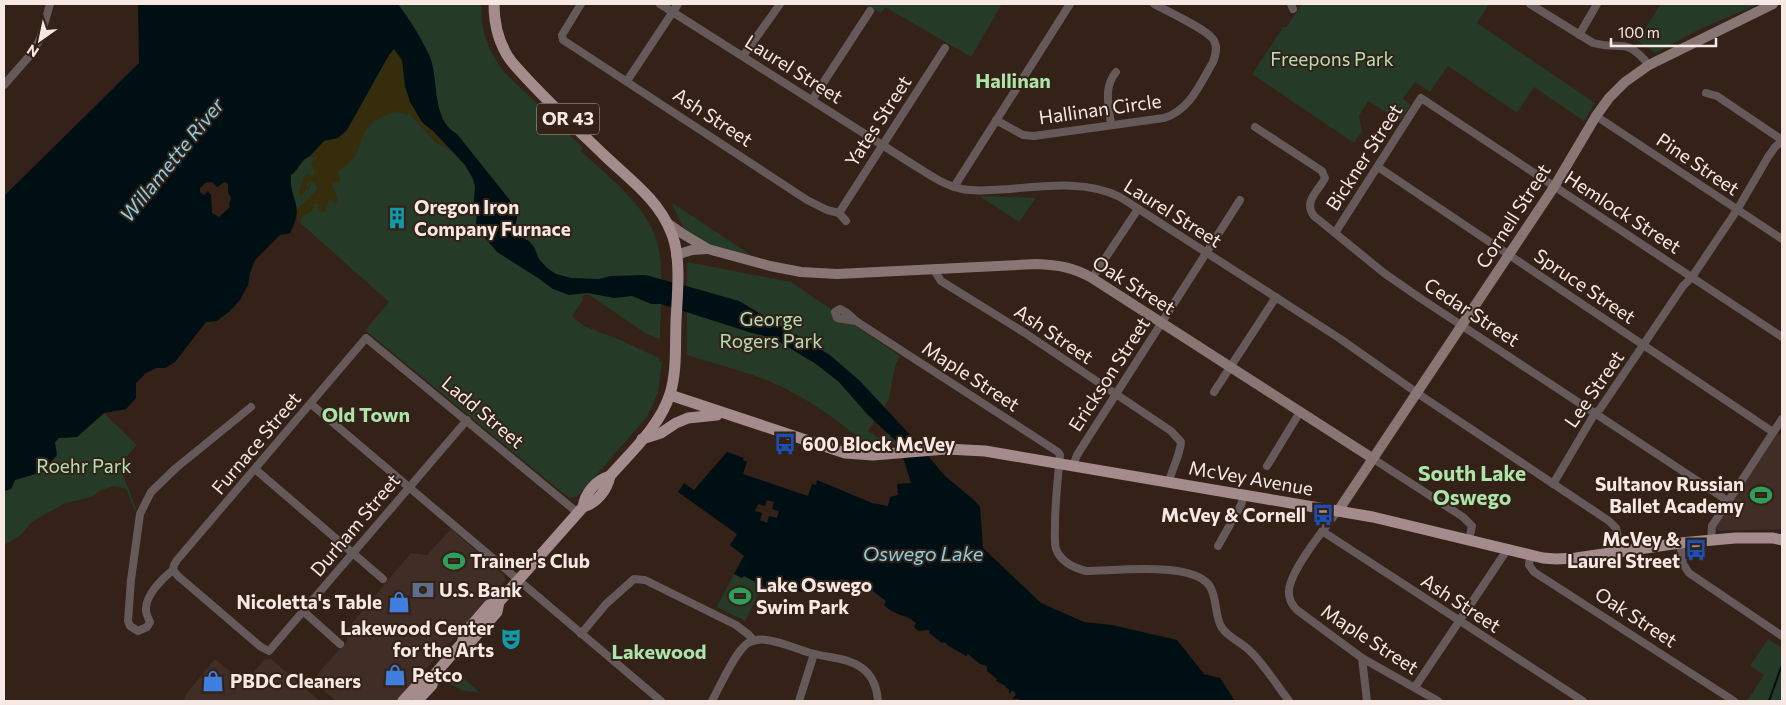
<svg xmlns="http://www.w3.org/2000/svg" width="1786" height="705" viewBox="0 0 1786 705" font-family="Commissioner,sans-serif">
<rect width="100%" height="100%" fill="#342118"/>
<!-- commercial -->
<g fill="#3f2d26">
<path d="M1778,433L1782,436V529L1718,531L1716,528L1717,524Z"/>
<path d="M451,529L504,575L505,581L397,701H336L312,680L347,641V629L411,553L427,555Z"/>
<path d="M215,659L244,683L264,660L271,659L320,701H184L186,694Z"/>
</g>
<!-- green -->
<g fill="#253a27">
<path d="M395,4H482C479,30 489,51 504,72L583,148L581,151C610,179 651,207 659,250C664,278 660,310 660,339L645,333L588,294L582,296L583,300L572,316L584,326L618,339L659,358V362H662L658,393L647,417L577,497L569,498L365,330L389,302L297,220L296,205L290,180L291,175C299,170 301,161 310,156Z"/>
<path d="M862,4H1002L971,57L885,7L881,13Z"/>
<path d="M1302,4H1489L1477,23L1595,103L1584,121L1534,87L1517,113L1448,66L1430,92L1415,82L1403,99L1411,105L1400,121L1368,101L1359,116L1362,131L1354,143L1252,74L1284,26L1286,28Z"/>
<path d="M1661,4H1758L1696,31L1656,53L1637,41Z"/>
<path d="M979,196L1036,198L1019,222Z"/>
<path d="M671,202L751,255L708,245L686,232Z"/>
<path d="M687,262L791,282L900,356L895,366L889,399L868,431L880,439L896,428L908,444L870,447C841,422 806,397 771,382C744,371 715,364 687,355Z"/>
<path d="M104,413L137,445L119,465L136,508L135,511L126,489L113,486L98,492L91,497L66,503L38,518L30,524L20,536L4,545V491L11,489L15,480L42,472L55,442L59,438L77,437Z"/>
<path d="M734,574L742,578L744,576L763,586L745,621L717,607Z"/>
<path d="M1768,639L1782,648V701H1747L1764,675L1750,666Z"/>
<path d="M457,672L480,693L461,690L450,684L449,681Z"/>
</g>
<!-- sand -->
<path fill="#352d0c" d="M394,49L399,54L402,60L422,122L434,132L451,151L435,142L407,111L408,115L398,112L389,113L373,122L365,131L355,157L337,173L341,179L338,183L334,182L332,185L338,198L336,204L329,199L325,212L318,211V204H314L312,211L303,216L300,223L297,220V210L318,189L316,187L315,183L310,180L306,184L308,186L312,183L309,189L305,190L303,195L301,196L299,193L303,177L307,174L313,175L315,172L311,164L315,159L310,156L324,141L332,140L376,80L389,55Z"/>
<!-- water -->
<path fill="#000f14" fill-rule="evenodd" d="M138,4H398C410,20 422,39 430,57C439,79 431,120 457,134L509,199L518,214L515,226L519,236L529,241L534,247L539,259L547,268L556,274L571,278L599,279L611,276L645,275L697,289L739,301L830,355L860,381L913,438L945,476L974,500L980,507L983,548L1041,603L1084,622L1112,625L1177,640L1204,674L1220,678L1235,701H1021L1019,699H1012L1016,695L1014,691H1012L1009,694V690L1004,685L996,681L997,679L987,671V666L980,664L968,654L966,656L947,645V644L943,642L942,643L929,633L930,631L928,630L919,631L914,627L916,623C907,614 896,617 884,605L886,601L869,588L868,589L861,586L855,593L851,588L852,584L842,579L833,582L820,591L810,593L779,589L771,590L744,576L742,578L734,574L744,556L730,545L737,534L678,492L684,483L694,490L727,452L744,458L743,460L747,462L743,474L808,496L812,484L816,485L817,480L872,503L888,506L890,497L898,495L897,484L911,483L899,444L867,414L839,382L816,364L773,338L752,333L661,304H651L632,296L614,298L588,293L569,295L553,289L538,278L497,252L480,232L476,224L477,212L474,202L475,186L473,179L465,165L434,132L422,122L410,102L405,86L402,60L394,49L389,55L347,130L338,138L324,141L310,156L303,160L294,173L291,175C288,200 306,203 290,233L280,235L255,260L250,273L248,285L240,300L230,311L217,321L206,322L175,362L165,368H156L146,373L136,383V398L126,409L104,413L77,437L59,438L55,442L57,455L42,472L15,480L11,489L4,491V196L139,63ZM212,182L217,187L225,182L228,184V192L231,198L229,204L230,207L219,217L212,213L211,195L208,191L204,195L200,192V188L205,183Z"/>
<!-- pier -->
<path fill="#342118" d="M767,500L774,502L772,509L779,511L777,518L769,516L767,523L760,520L762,513L755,511L758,504L765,506Z"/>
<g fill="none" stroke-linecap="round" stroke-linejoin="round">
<!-- stream -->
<path stroke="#000f14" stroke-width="2" d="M1769,701L1782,665"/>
<!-- street -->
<g stroke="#655959" stroke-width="8">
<path d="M581,4L562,35L563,40L807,200L827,210L839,213L846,221"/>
<path d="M660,4L917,167C931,176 946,186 962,189C978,192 993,190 1009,189C1044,186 1088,180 1120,197L1339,338L1423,397L1609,521L1616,528L1621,552"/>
<path d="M1291,4L1293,9"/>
<path d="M1530,4L1593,43C1623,51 1625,36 1649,65"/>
<path d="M1579,35L1597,4"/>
<path d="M743,56L780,4"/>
<path d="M627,81L678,4"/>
<path d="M4,85L32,53L40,39L50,4"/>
<path d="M1706,93L1717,96L1782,140"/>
<path d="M812,100L870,11"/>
<path d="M1596,116L1782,239"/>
<path d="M996,120L1023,135L1034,136L1164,118C1190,110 1200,84 1213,62C1216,54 1218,46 1213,39C1206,29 1167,11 1154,4"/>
<path d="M1111,125C1109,106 1103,88 1116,72"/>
<path d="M1255,127L1322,171L1325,178C1318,192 1303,201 1314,216L1384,273L1420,298L1728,501"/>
<path d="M1378,167L1773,432"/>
<path d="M954,187L1070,4"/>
<path d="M839,213L945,48"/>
<path d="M1335,233L1421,98L1782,337"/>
<path d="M934,270L941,281L1025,333L1171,431L1181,442C1180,456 1172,468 1169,482"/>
<path d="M1092,278L1138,209"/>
<path d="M856,321L837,318L835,312L840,309L847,313L856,321L1058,452L1060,455C1058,478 1055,502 1055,525C1055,533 1054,541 1056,549C1061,562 1074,568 1086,571C1114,571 1191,561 1209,585C1218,598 1214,616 1222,628C1229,638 1241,642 1249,650C1264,664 1276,684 1289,701"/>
<path d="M1214,392L1276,297"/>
<path d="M311,404L661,701"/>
<path d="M1372,458L1463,517L1472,526L1469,540"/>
<path d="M1073,466L1077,455L1240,200"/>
<path d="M1267,466L1300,412"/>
<path d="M255,469L383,579"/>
<path d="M1553,484L1595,413L1600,409L1683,286L1692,277L1737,210L1768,157L1775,147L1782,141"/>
<path d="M1338,511C1325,528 1291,569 1289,590C1288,598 1291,604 1297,610L1362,658L1438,701"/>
<path d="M1322,531L1583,701"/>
<path d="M1711,540L1712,526L1782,419"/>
<path d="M1680,543L1683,564L1689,573L1782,636"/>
<path d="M1218,546L1241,505L1244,495"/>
<path d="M1530,556L1529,565L1534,572L1734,701"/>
<path d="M173,570L174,565L177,560L366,338L578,513"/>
<path d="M173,570L178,576L261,647L269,651L467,420"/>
<path d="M173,570C163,578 145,595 146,610C146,614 148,618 150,622L147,627L138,631L130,626L128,621L131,580L140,514L151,492L176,468L251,407"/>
<path d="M303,611L340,644"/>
<path d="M581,634L606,604L634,579L645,580L736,625L749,635L754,641"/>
<path d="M1362,658L1367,701"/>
<path d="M1415,687L1507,550"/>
<path d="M712,701C719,688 736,650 748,643C753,640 761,639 767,640C782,642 796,649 811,653C827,658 847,657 862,668C873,676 877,688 878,701"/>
<path d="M799,701L814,654"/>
</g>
<!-- secondary -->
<g stroke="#887675" stroke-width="10">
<path d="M666,222L683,234L708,249L770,266L801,272L837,274L1036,264C1058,265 1073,267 1092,278L1372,458"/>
<path d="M676,255L692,250L707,249"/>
<path d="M1338,511L1554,187L1596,116L1609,98L1625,82L1649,65L1773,4"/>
</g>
<!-- primary -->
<g stroke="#a38c8b" stroke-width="11">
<path d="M670,395L845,453L873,455L946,449L985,451L1373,517L1543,558L1556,559L1576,558L1680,543L1735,538H1773L1782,540"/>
<path d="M642,439L661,433L676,423L688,418L717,415"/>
<path d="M583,507C585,493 596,480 610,476"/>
<path d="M462,643L472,640L497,612L499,602L583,507C597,503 607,490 610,476C631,452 660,426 670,394C677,371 675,346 676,322C677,296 682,257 671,232C658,199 629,179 604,155C573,125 539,94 511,61C498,43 494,25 494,4"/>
<path d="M403,701L424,678L434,675"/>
<path d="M417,701L432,685L434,675L462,643L465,633L489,605L499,602"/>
</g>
</g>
<!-- icons -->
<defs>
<g id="building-bare" transform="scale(1.725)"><path d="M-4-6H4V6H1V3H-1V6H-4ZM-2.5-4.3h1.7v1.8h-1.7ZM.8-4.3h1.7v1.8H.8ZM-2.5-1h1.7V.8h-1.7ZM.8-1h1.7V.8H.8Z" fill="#0f9aa8" stroke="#342118" stroke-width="2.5" paint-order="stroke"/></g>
<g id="bus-bare" transform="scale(1.725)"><path d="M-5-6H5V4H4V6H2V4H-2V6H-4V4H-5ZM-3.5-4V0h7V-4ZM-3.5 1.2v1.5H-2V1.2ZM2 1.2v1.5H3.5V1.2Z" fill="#1a4fb4" stroke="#342118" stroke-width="2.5" paint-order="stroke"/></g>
<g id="stadium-bare" transform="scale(1.725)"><path d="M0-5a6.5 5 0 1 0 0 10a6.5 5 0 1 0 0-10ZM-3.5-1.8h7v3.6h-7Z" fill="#2e9e5b" stroke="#342118" stroke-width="2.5" paint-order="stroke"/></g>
<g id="bank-bare" transform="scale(1.725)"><path d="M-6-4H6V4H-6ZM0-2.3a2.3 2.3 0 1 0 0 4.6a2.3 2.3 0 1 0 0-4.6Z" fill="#5c6f8a" stroke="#342118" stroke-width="2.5" paint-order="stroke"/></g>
<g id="shop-bare" transform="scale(1.725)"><path d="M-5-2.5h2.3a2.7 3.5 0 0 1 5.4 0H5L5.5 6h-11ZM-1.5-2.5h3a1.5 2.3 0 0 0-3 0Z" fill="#3f7fe0" stroke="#342118" stroke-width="2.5" paint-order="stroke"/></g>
<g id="theatre-bare" transform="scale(1.725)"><path d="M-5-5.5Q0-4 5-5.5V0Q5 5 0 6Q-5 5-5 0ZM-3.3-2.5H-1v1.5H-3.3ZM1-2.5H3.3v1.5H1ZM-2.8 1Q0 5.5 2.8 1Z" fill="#0f9aa8" stroke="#342118" stroke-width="2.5" paint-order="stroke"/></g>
</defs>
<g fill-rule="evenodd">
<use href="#building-bare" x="397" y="218"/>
<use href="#bus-bare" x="785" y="444"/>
<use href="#stadium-bare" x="1761" y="495"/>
<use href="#bus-bare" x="1323" y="515"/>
<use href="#bus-bare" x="1696" y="550"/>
<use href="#stadium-bare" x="454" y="561"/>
<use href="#bank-bare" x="423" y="590"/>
<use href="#stadium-bare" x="740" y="596"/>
<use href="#shop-bare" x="399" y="602"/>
<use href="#theatre-bare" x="511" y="639"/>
<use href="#shop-bare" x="395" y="675"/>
<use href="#shop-bare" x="213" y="681"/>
</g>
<g text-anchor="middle" stroke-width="4" stroke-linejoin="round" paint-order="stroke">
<!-- shield labels -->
<rect fill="#342118" stroke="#bcada6" stroke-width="1" x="537" y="103.5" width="62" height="31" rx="4"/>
<g font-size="18" font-weight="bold" fill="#f6e9e3">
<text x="568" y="125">OR 43</text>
</g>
<!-- park labels -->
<g font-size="19" fill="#b2e0b6" stroke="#342118">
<text x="1332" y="66">Freepons Park</text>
<text x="771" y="326">George<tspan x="771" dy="22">Rogers Park</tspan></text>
<text x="84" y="473">Roehr Park</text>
</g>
<!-- street labels -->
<g font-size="19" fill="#f6e9e3" stroke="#342118">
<text transform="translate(794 69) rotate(32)" y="7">Laurel Street</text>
<text transform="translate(1100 109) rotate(-8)" y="7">Hallinan Circle</text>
<text transform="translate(713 117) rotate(33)" y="7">Ash Street</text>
<text transform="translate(878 121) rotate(-57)" y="7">Yates Street</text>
<text transform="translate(1364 157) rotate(-57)" y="7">Bickner Street</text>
<text transform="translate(1698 164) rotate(34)" y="7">Pine Street</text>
<text transform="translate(1623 212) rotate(33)" y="7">Hemlock Street</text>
<text transform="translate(1173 213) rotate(32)" y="7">Laurel Street</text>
<text transform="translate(1513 216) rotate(-57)" y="7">Cornell Street</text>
<text transform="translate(1134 285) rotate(32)" y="7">Oak Street</text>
<text transform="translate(1585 286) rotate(34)" y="7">Spruce Street</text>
<text transform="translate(1472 312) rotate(33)" y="7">Cedar Street</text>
<text transform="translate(1054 334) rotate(34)" y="7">Ash Street</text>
<text transform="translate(1109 374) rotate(-57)" y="7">Erickson Street</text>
<text transform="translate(971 376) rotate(33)" y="7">Maple Street</text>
<text transform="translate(1594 389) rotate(-55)" y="7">Lee Street</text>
<text transform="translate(483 412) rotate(40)" y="7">Ladd Street</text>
<text transform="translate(256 443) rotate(-50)" y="7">Furnace Street</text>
<text transform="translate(1251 478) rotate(10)" y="7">McVey Avenue</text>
<text transform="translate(355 525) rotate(-50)" y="7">Durham Street</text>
<text transform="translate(1461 603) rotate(33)" y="7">Ash Street</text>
<text transform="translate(1636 617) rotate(33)" y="7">Oak Street</text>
<text transform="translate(1370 639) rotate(33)" y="7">Maple Street</text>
</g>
<!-- poi labels -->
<g font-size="19" font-weight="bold" fill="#f6e9e3" stroke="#342118" text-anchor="start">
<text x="414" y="214">Oregon Iron<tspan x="414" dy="22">Company Furnace</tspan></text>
<text x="802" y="451">600 Block McVey</text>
<text x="1744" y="491" text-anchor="end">Sultanov Russian<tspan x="1744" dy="22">Ballet Academy</tspan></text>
<text x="1306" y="522" text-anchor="end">McVey &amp; Cornell</text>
<text x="1680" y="546" text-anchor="end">McVey &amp;<tspan x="1680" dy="22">Laurel Street</tspan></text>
<text x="470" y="568">Trainer's Club</text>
<text x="756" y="592">Lake Oswego<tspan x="756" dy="22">Swim Park</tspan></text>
<text x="439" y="597">U.S. Bank</text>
<text x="382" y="609" text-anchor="end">Nicoletta's Table</text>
<text x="494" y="635" text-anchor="end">Lakewood Center<tspan x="494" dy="22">for the Arts</tspan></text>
<text x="412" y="682">Petco</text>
<text x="230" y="688">PBDC Cleaners</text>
</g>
<!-- neighbourhood labels -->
<g font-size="20" font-weight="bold" fill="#ace5a9" stroke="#342118">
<text x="1013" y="88">Hallinan</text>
<text x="366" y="422">Old Town</text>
<text x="659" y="659">Lakewood</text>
</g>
<!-- water labels -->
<g font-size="20" font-style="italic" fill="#87cee1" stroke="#342118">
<text transform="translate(172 160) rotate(-51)" y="7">Willamette River</text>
<text x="923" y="561">Oswego Lake</text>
</g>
<!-- quarter labels -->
<g font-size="21" font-weight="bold" fill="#ace5a9" stroke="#342118">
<text x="1472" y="481">South Lake<tspan x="1472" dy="24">Oswego</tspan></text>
</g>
</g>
<!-- border -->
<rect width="1786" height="705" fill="none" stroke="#f6e9e3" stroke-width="10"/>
<!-- north arrow -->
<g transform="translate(40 40) rotate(213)" stroke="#342118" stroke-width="4" paint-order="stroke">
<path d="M0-4L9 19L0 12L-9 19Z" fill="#f6e9e3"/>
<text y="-8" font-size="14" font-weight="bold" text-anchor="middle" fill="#f6e9e3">N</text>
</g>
<!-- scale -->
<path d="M1611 38v8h105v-8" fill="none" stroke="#f6e9e3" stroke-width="2.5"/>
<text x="1618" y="38" font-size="15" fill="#f6e9e3" stroke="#342118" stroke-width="4" paint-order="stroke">100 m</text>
</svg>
